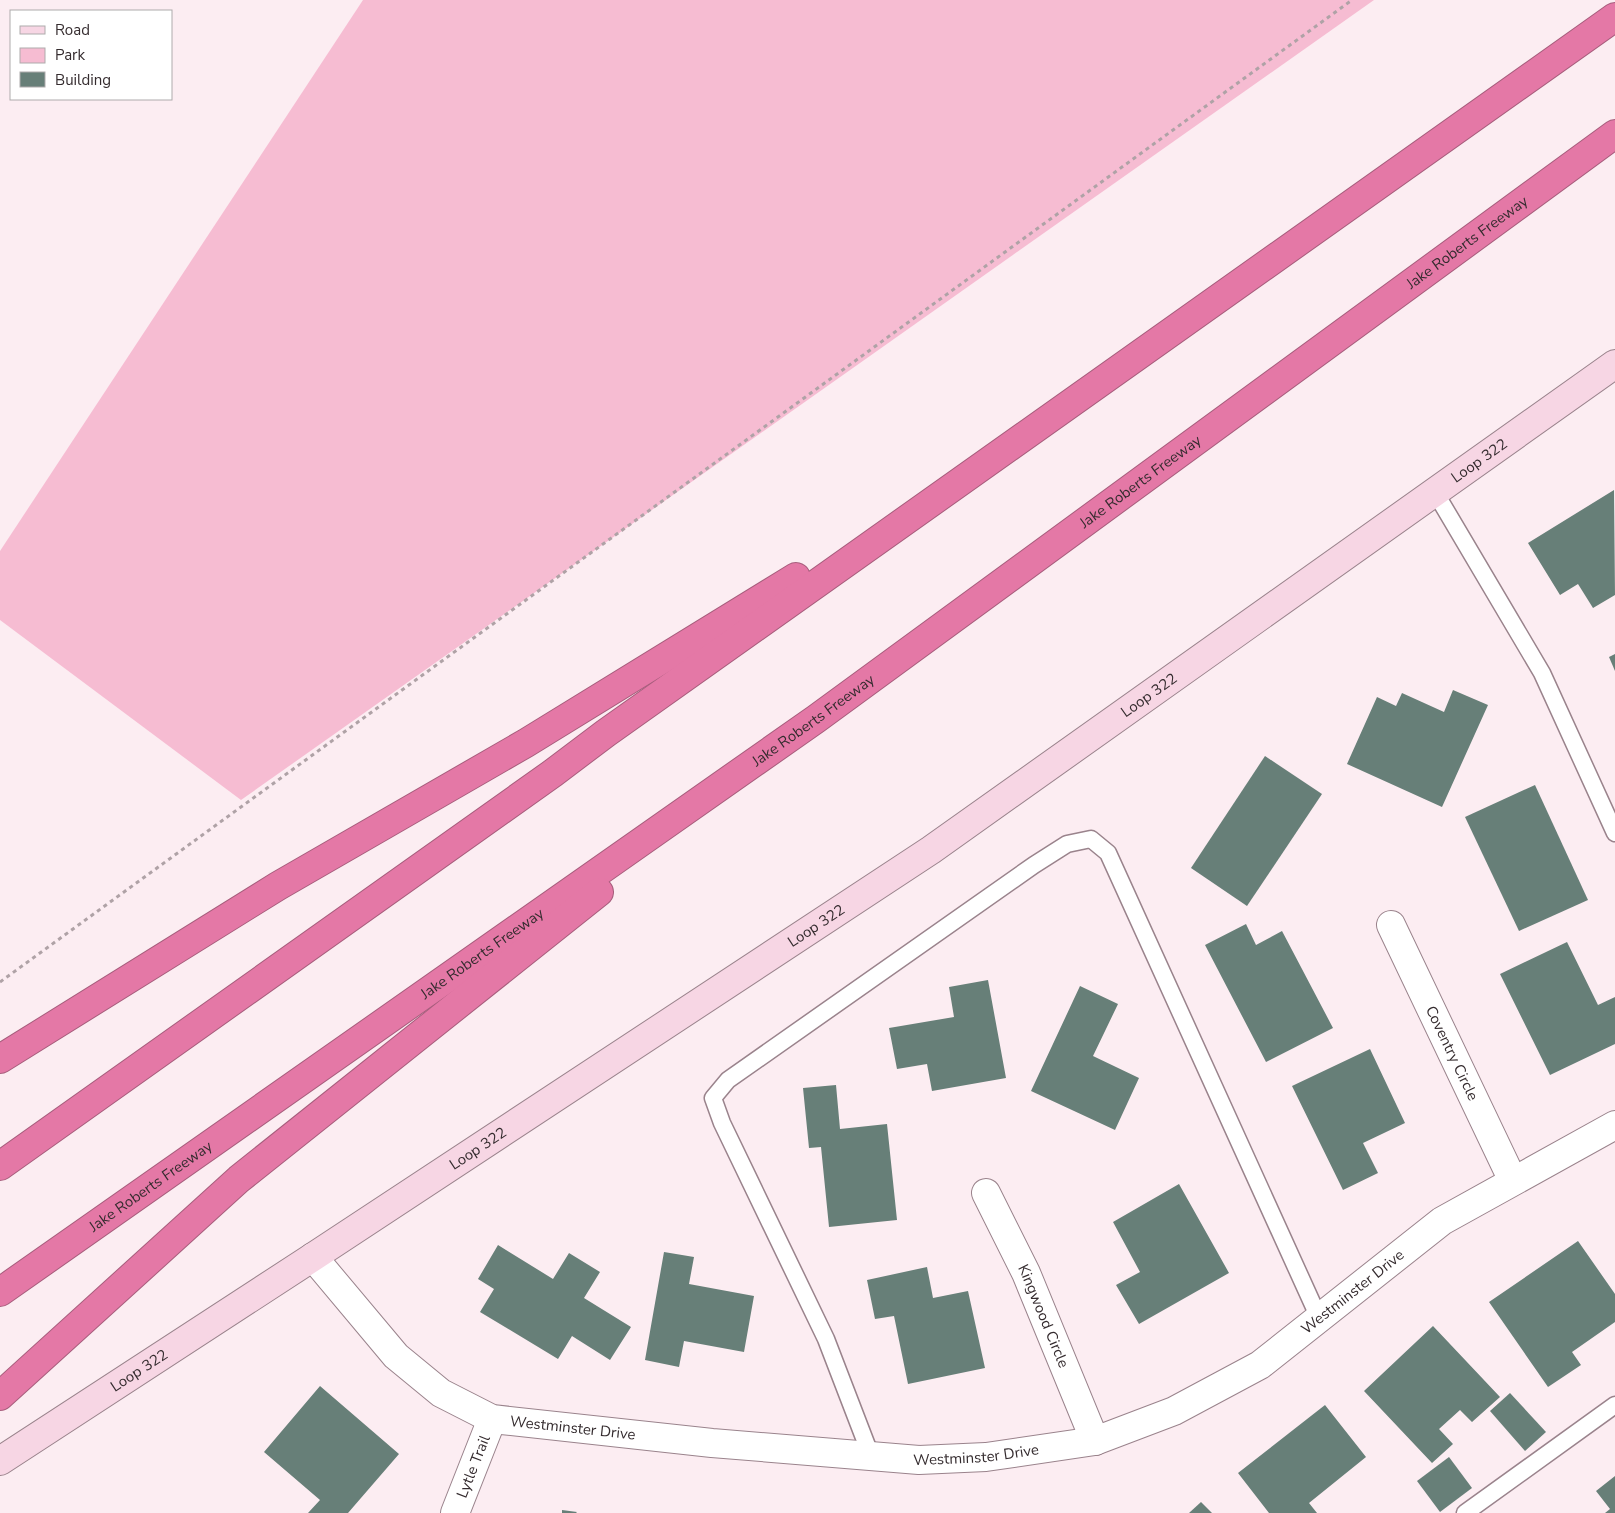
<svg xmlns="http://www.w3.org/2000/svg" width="1615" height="1513" viewBox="0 0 1615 1513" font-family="'Nunito Sans',sans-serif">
<rect width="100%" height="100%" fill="#fcedf2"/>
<!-- green -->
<path fill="#f6bcd2" d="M363,0H1374L241,800L0,620V551Z"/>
<!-- building -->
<g fill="#677f78">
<path d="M1614,490L1615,595L1593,608L1578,584L1560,595L1528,543Z"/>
<path d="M1615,654V671L1609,657Z"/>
<path d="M1453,690L1488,705L1442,807L1347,764L1377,697L1396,706L1402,693L1444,712Z"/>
<path d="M1265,756L1322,794L1247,906L1191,868Z"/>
<path d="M1535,785L1588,900L1519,931L1465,817Z"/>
<path d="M1246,924L1256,945L1282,931L1333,1028L1266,1062L1205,945Z"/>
<path d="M1567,942L1598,1005L1615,997V1044L1550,1075L1500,974Z"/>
<path d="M988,980L1006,1078L932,1091L927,1064L897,1069L889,1028L954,1017L949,987Z"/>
<path d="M1080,986L1118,1004L1093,1056L1139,1078L1115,1130L1031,1091Z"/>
<path d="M1370,1049L1405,1123L1363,1143L1378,1173L1343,1190L1292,1086Z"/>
<path d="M836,1085L840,1129L887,1124L897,1220L829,1227L821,1147L809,1148L803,1088Z"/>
<path d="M1179,1184L1229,1273L1139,1324L1116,1285L1140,1272L1113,1222Z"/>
<path d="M1578,1241L1615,1294V1322L1572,1352L1581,1365L1548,1387L1489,1302Z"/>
<path d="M498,1245L553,1279L569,1253L600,1272L584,1298L631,1327L610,1360L572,1336L558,1359L480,1312L494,1289L478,1279Z"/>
<path d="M664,1252L694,1257L689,1284L754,1296L744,1352L684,1341L679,1367L645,1360Z"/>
<path d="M927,1267L933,1298L968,1291L985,1368L908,1384L894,1316L875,1319L867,1280Z"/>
<path d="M1433,1326L1500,1397L1472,1422L1460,1410L1439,1429L1453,1444L1432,1463L1364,1391Z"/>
<path d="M320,1386L399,1454L348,1513H308L320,1500L264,1452Z"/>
<path d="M1510,1393L1546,1432L1525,1451L1490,1411Z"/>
<path d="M1325,1405L1366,1457L1309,1503L1317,1513H1269L1238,1473Z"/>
<path d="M1449,1457L1472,1488L1440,1512L1417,1481Z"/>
<path d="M1615,1476V1513H1605L1610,1509L1596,1491Z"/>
<path d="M1201,1502L1212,1513H1189Z"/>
<path d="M562,1510L577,1512L576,1513H562Z"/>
</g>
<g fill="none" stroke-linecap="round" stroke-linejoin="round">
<!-- lane casing -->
<g stroke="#9a838c" stroke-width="19">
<g id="lane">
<path d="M1435,492L1542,673L1615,833"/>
<path d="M871,1456L826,1339L722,1123L713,1098L728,1080L1034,865L1067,844L1091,839L1108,853L1319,1318"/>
<path d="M1465,1513L1615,1405"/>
</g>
</g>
<!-- street casing -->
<g stroke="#9a838c" stroke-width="30">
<g id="street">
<path id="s1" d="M1391,925L1513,1181"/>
<path id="s2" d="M986,1193L1026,1273L1095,1441"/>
<path id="s3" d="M313,1257L396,1356L441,1393L492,1419L712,1443L919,1460L986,1457L1095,1441L1174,1411L1260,1365L1442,1221L1615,1125"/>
<path id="s4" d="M455,1513L492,1419"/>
</g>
</g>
<!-- secondary casing -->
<g stroke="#9a838c" stroke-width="30">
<g id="secondary">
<path id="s5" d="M0,1461L313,1257L931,850L1615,364"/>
</g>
</g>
<!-- highway casing -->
<g stroke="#a75d7c" stroke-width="30">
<g id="highway">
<path d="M0,1059L278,886L526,743L796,577"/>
<path d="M0,1166L553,773L606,733L1615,17"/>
<path id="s6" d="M0,1292L816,719L1615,134"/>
<path d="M0,1396L239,1179L599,892"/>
</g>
</g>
<!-- path -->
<path stroke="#afa2a6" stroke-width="3" stroke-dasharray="4 4" stroke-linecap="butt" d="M0,982L1352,0"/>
<!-- lane -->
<use href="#lane" stroke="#fff" stroke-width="16"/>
<!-- street -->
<use href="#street" stroke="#fff" stroke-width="28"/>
<!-- secondary -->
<use href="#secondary" stroke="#f7d6e4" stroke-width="28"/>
<!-- highway -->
<use href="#highway" stroke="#e478a6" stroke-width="28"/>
</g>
<g text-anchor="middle" stroke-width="4" stroke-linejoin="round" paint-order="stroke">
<!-- street labels -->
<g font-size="15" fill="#352c2f" stroke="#fff">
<text dy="5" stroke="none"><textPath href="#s6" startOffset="1804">Jake Roberts Freeway</textPath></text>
<text dy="5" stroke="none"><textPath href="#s5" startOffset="1786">Loop 322</textPath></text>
<text dy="5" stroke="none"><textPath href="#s6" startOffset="1399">Jake Roberts Freeway</textPath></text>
<text dy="5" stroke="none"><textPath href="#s5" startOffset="1381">Loop 322</textPath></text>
<text dy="5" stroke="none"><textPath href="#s6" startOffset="994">Jake Roberts Freeway</textPath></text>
<text dy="5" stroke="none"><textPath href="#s5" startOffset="976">Loop 322</textPath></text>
<text dy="5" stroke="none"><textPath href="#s6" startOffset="589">Jake Roberts Freeway</textPath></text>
<text dy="5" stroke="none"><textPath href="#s1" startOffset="142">Coventry Circle</textPath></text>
<text dy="5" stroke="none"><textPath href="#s5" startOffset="571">Loop 322</textPath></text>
<text dy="5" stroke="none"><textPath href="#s6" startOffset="184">Jake Roberts Freeway</textPath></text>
<text dy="5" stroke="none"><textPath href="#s3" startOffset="1151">Westminster Drive</textPath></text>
<text dy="5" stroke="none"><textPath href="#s2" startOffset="136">Kingwood Circle</textPath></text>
<text dy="5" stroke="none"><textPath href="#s5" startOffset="166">Loop 322</textPath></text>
<text dy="5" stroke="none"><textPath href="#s3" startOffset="326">Westminster Drive</textPath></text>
<text dy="5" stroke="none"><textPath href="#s3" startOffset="731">Westminster Drive</textPath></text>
<text dy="5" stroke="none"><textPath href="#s4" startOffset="50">Lytle Trail</textPath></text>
</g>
</g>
<!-- legend -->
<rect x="10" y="10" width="162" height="90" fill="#ffffff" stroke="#aeabac"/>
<rect x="20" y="26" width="25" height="8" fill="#f7d6e4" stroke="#aeabac"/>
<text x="55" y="35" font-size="15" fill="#352c2f">Road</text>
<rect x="20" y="48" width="25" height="15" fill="#f6bcd2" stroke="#aeabac"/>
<text x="55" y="60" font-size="15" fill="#352c2f">Park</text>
<rect x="20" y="72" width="25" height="15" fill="#677f78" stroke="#aeabac"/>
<text x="55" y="85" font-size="15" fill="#352c2f">Building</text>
</svg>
